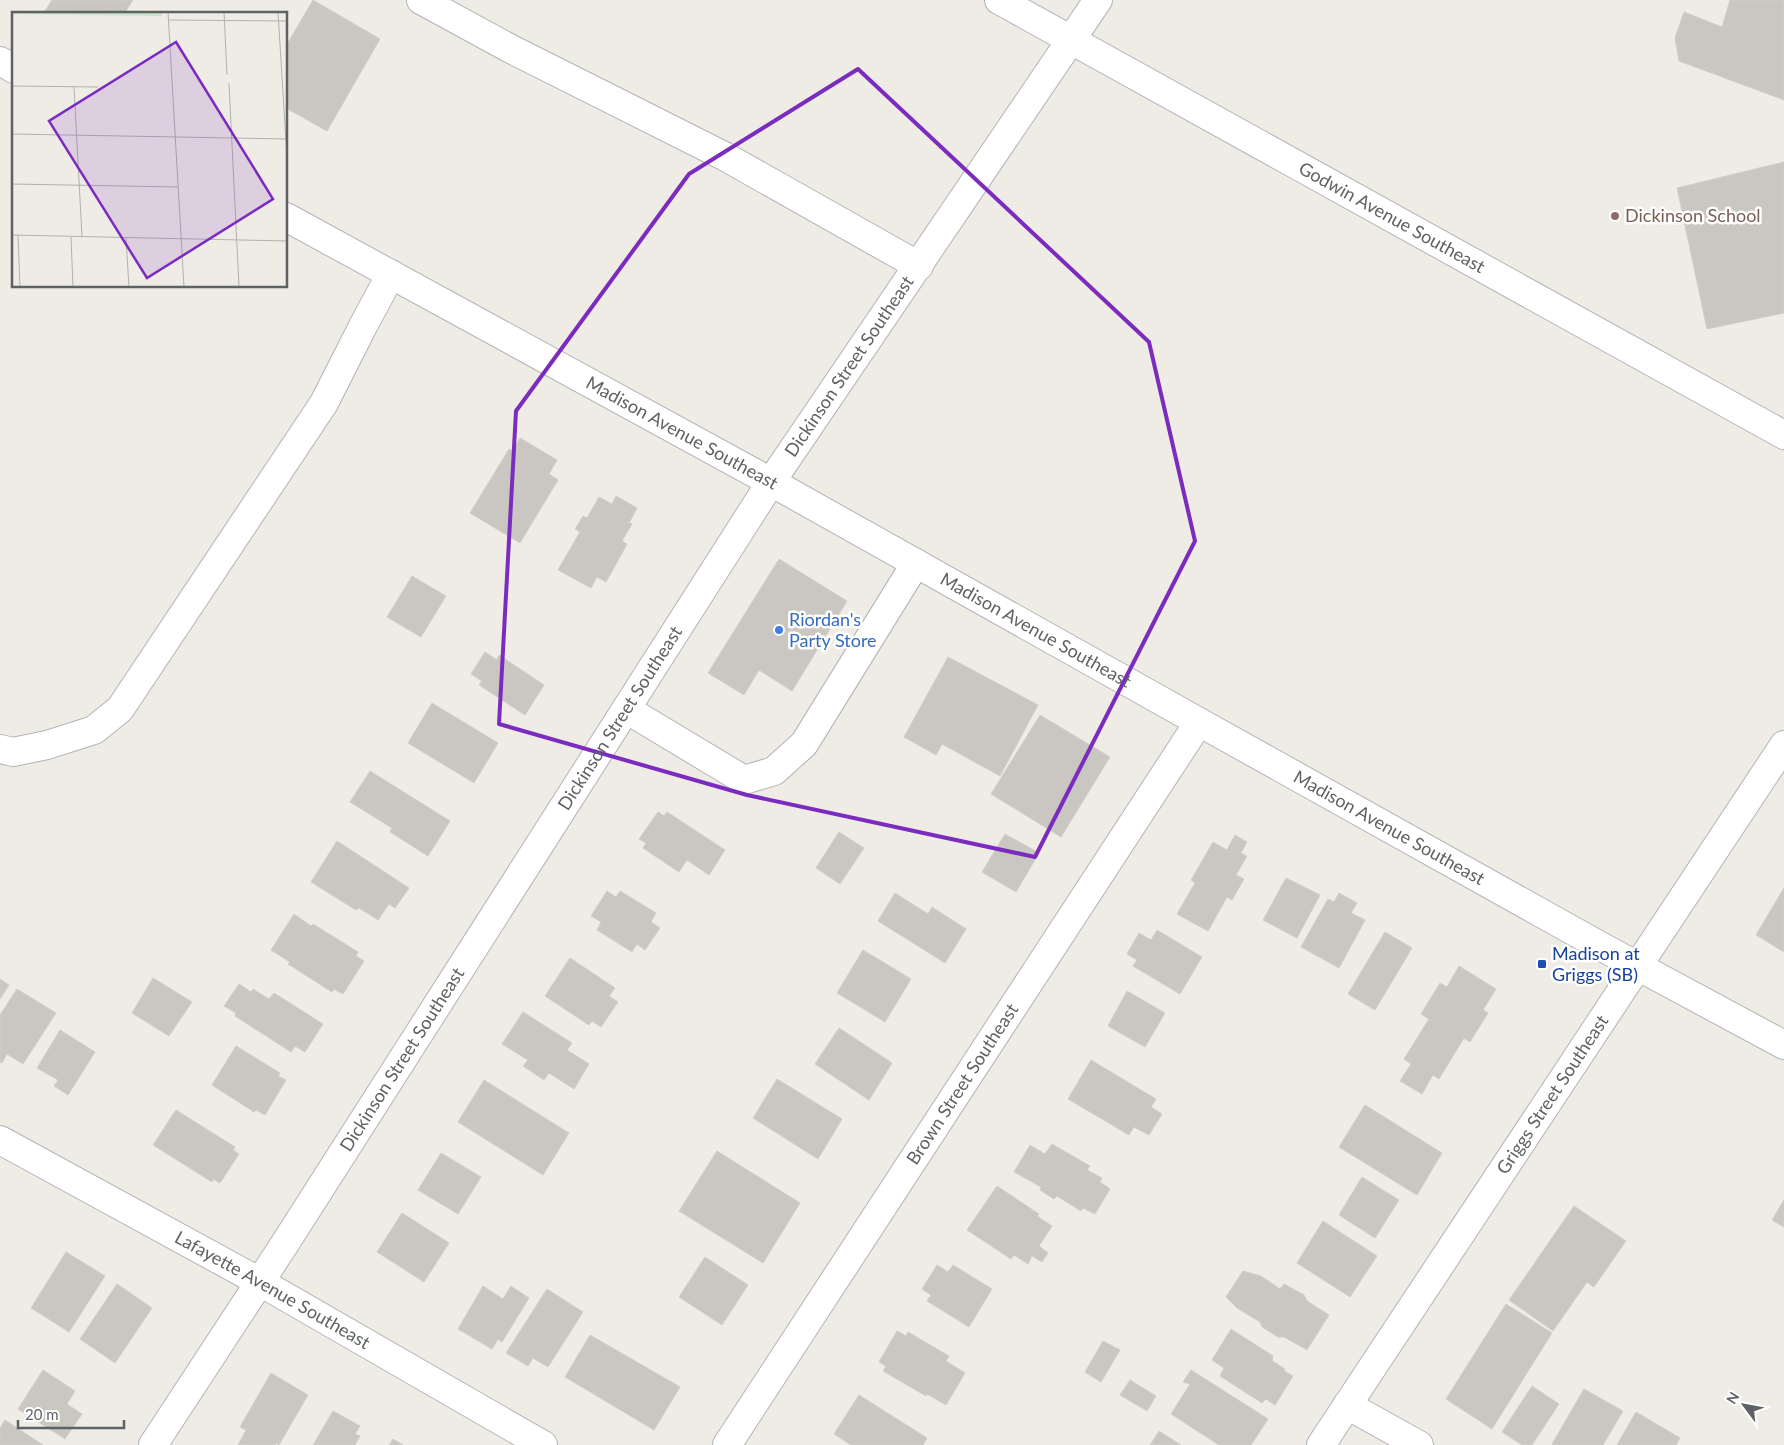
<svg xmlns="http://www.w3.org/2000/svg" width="1784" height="1445" viewBox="0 0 1784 1445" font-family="Lato,sans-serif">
<rect width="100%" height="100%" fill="#efece6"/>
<!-- building -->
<g fill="#cac7c3" stroke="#d3cdc5">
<path d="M52,0H133L124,14H43Z"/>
<path d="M313,0L380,39L327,131L286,108V46Z"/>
<path d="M1730,0H1784V100L1679,61L1675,38L1684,12L1722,27Z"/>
<path d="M1784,162V313L1707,329L1677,188Z"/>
<path d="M520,438L557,460L549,474L558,480L520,543L470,513L509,449L513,451Z"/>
<path d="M616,496L637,508L629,523L632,524L622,541L627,544L606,582L597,577L591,588L558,570L580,532L575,529L583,516L587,518L599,497L612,504Z"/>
<path d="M779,559L847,601L792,691L759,670L744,695L708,673Z"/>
<path d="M412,576L446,596L421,637L387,617Z"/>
<path d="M485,652L497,660L499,655L544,685L525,715L479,685L482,681L471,674Z"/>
<path d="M948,657L1038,705L1000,776L942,744L936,755L904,737Z"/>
<path d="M432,703L498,743L474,783L408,743Z"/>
<path d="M1040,715L1110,757L1061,837L991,794Z"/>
<path d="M370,771L450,821L428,856L390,832L392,828L350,802Z"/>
<path d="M658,812L664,816L667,812L725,850L709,875L687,860L679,872L643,848L646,843L639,839Z"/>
<path d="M839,832L864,848L840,884L816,868Z"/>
<path d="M1005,834L1039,853L1016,892L982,872Z"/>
<path d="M1235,835L1247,842L1241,853L1247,856L1236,875L1244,879L1232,900L1227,897L1208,931L1177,914L1195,883L1191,880L1213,842L1227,850Z"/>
<path d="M337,841L409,888L395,908L389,904L378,920L359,908L356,910L311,882Z"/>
<path d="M1286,878L1320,895L1297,938L1263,920Z"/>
<path d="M1784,888V952L1756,935Z"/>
<path d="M607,891L616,897L620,891L656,913L651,922L660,928L645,950L637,944L632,952L597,930L601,922L591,916Z"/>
<path d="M895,893L928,914L932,907L966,929L945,963L878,921Z"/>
<path d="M1339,893L1357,903L1351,913L1365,920L1339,968L1301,947L1328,899L1334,902Z"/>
<path d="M294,914L311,926L313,924L358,952L356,956L364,961L343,994L334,989L332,992L288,964L290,962L271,950Z"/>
<path d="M1157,930L1202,957L1180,994L1133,966L1137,960L1127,954L1139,933L1151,940Z"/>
<path d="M1385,932L1412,948L1375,1010L1348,994Z"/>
<path d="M863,950L911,979L885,1022L837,993Z"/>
<path d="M570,958L615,988L609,996L618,1002L601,1027L592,1021L589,1025L545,996Z"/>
<path d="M1459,966L1496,989L1483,1010L1488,1013L1470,1042L1464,1038L1439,1079L1433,1075L1422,1094L1400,1081L1411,1064L1404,1059L1429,1019L1421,1014L1440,983L1447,987Z"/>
<path d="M153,978L192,1002L169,1036L132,1013Z"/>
<path d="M0,979L9,985L0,999Z"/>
<path d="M239,984L251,992L253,989L269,999L274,993L323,1024L305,1052L295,1046L291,1052L235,1016L236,1013L224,1006Z"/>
<path d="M17,989L56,1013L23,1064L7,1054L2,1063L0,1062V1015Z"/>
<path d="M1127,991L1165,1013L1145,1047L1108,1026Z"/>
<path d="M523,1012L572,1043L567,1050L589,1064L574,1089L549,1073L544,1080L523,1066L528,1060L502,1044Z"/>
<path d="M839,1028L892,1063L869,1100L815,1064Z"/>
<path d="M60,1030L95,1052L68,1095L54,1086L58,1080L37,1068Z"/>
<path d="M236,1046L280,1073L278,1076L286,1080L265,1115L256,1110L254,1112L212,1085Z"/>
<path d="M1091,1060L1156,1099L1151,1107L1162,1114L1149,1135L1134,1127L1129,1135L1068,1099Z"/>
<path d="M777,1079L842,1119L818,1159L753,1118Z"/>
<path d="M484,1080L569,1133L543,1175L458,1122Z"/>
<path d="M1365,1105L1442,1153L1417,1195L1339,1147Z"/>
<path d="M176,1110L235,1147L233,1150L239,1154L220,1183L213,1179L212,1182L153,1145Z"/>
<path d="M1052,1144L1090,1166L1087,1170L1102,1178L1100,1182L1110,1189L1095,1214L1083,1208L1081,1211L1057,1196L1054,1199L1040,1190L1041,1187L1014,1172L1030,1145L1045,1154Z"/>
<path d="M717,1151L800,1203L763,1263L679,1211Z"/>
<path d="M441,1153L481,1177L458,1214L418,1190Z"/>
<path d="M1362,1177L1399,1200L1375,1238L1339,1215Z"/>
<path d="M997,1186L1039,1214L1037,1216L1052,1226L1039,1246L1048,1253L1042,1262L1032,1256L1028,1264L1014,1255L1011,1259L967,1230Z"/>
<path d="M1784,1200V1227L1772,1220Z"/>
<path d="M1574,1206L1626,1241L1594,1287L1587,1282L1553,1331L1509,1300Z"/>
<path d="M402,1213L449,1243L424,1282L377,1252Z"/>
<path d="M1323,1221L1377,1256L1350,1297L1297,1263Z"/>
<path d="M66,1252L105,1276L69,1332L31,1308Z"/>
<path d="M705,1257L748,1285L722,1325L679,1297Z"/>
<path d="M937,1265L948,1272L953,1265L992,1289L969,1327L927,1301L931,1295L922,1289Z"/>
<path d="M1243,1271L1261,1276L1280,1289L1284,1284L1304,1295L1307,1301L1329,1315L1307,1350L1284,1337H1278L1262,1327L1260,1322L1237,1308L1226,1297Z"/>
<path d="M117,1284L152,1308L115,1363L80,1339Z"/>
<path d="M483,1286L503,1299L511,1286L529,1298L502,1342L498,1339L492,1349L458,1329Z"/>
<path d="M547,1289L583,1312L548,1367L533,1358L528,1366L506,1353Z"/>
<path d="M1506,1304L1552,1333L1492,1429L1446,1399Z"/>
<path d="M1231,1329L1273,1356L1272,1361L1285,1369L1284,1371L1293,1376L1275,1405L1266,1399L1262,1403L1220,1376L1224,1368L1212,1360Z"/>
<path d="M897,1331L906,1336L908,1332L949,1356L946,1361L965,1373L946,1405L927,1394L926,1396L883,1371L886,1366L879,1362Z"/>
<path d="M590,1335L680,1387L654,1430L565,1377Z"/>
<path d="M1103,1341L1120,1350L1101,1382L1085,1372Z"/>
<path d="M43,1370L75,1391L67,1404L82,1414L65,1439L18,1409Z"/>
<path d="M1191,1370L1268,1419L1251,1445H1219L1171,1414L1190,1384L1183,1382Z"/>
<path d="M271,1373L308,1395L279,1445L276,1443L275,1445H238L246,1430L240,1427Z"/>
<path d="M1130,1380L1156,1396L1147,1411L1120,1395Z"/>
<path d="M1532,1386L1559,1404L1532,1445H1522L1502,1432Z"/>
<path d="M1584,1389L1623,1411L1603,1445H1553L1552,1444Z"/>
<path d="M859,1395L927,1438L923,1445H851L834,1434Z"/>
<path d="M333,1411L360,1426L355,1434L360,1436L355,1445H313Z"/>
<path d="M1636,1412L1680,1438L1676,1445H1617Z"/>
<path d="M5,1420L43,1445H0V1428Z"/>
<path d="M1159,1431L1181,1445H1150Z"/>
<path d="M393,1439L403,1445H389Z"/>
</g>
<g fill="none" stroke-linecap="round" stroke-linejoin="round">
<!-- minor casing -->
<g stroke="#b1b4b7" stroke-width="30">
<g id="minor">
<path d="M421,0L509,48L724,156L919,266"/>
<path id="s1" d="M999,0L1784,435"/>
<path d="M0,61L14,69"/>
<path id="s2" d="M286,217L771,482L1199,722L1604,948L1784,1045"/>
<path d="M626,709L744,780L774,771L804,744L916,563"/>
<path d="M0,749L13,752L47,745L94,730L120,709L324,403L363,326L391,274"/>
<path id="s3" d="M0,1140L260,1282L543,1445"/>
<path d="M1347,1405L1419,1445"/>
<path id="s4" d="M153,1445L284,1245L771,482L1098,0"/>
<path id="s5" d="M727,1445L1199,722"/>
<path id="s6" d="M1321,1445L1784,745"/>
</g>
</g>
<!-- minor -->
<use href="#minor" stroke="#fff" stroke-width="28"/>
</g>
<!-- marked area -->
<path fill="none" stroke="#7b2cbf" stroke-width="4" stroke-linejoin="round" d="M858,69L1149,342L1195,541L1035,857L747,795L499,724L516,411L689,174Z"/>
<!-- markers -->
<circle fill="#8d6e63" stroke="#fff" stroke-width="2" cx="1615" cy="216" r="5"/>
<circle fill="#3f7fe0" stroke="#fff" stroke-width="2" cx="779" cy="630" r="5"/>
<rect fill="#1a4fb4" stroke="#fff" stroke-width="2" x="1537" y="959" width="10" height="10" rx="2.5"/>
<g text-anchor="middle" stroke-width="5" stroke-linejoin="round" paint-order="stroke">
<!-- education labels -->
<g font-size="18" fill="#785e54" stroke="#fff" text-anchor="start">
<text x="1625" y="222">Dickinson School</text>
</g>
<!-- street labels -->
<g font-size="18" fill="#5e6265" stroke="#fff">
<text dy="6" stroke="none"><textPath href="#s1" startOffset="449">Godwin Avenue Southeast</textPath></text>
<text dy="6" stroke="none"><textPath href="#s4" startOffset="1284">Dickinson Street Southeast</textPath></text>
<text dy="6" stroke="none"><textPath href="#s2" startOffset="451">Madison Avenue Southeast</textPath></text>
<text dy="6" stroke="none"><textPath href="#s2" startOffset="856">Madison Avenue Southeast</textPath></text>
<text dy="6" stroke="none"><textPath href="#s4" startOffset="864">Dickinson Street Southeast</textPath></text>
<text dy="6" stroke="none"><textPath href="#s2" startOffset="1261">Madison Avenue Southeast</textPath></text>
<text dy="6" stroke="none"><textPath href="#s4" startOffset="459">Dickinson Street Southeast</textPath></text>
<text dy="6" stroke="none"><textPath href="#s5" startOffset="431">Brown Street Southeast</textPath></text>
<text dy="6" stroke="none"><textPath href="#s6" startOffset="420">Griggs Street Southeast</textPath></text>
<text dy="6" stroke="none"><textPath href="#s3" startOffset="311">Lafayette Avenue Southeast</textPath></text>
</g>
<!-- shop labels -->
<g font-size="18" fill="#366cbe" stroke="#fff" text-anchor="start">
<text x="789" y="626">Riordan's<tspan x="789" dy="21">Party Store</tspan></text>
</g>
<!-- transit labels -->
<g font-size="18" fill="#164399" stroke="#fff" text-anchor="start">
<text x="1552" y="960">Madison at<tspan x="1552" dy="21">Griggs (SB)</tspan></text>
</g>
</g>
<!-- overview -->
<g transform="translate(12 12)">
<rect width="275" height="275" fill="#efece6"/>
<path d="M0,0H150V4L0,2Z" fill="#c9e4c5"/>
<path fill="none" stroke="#b1b1ae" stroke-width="1" d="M156,0L172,275M212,0L215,63M266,0L275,146M157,8L275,9M217,71L227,275M0,74L86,75M62,75L70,225M0,122L275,127M0,172L166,175M0,223L275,229M6,223L8,275M59,225L61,275M114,226L117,275"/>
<path fill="#7b2cbf" fill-opacity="0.15" stroke="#7b2cbf" stroke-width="2.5" d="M164,30L261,187L135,266L37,109Z"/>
<rect width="275" height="275" fill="none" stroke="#5e6265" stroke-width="2.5"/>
</g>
<!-- north arrow -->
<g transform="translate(1744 1405) rotate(302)" stroke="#ffffff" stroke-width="4" paint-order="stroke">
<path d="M0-4L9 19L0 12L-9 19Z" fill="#5e6265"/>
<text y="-8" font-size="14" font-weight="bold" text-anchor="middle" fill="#5e6265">N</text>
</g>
<!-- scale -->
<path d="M18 1420v8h106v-8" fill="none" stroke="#5e6265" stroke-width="2.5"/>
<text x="25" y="1420" font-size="15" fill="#5e6265" stroke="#ffffff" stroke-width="4" paint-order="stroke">20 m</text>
</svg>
